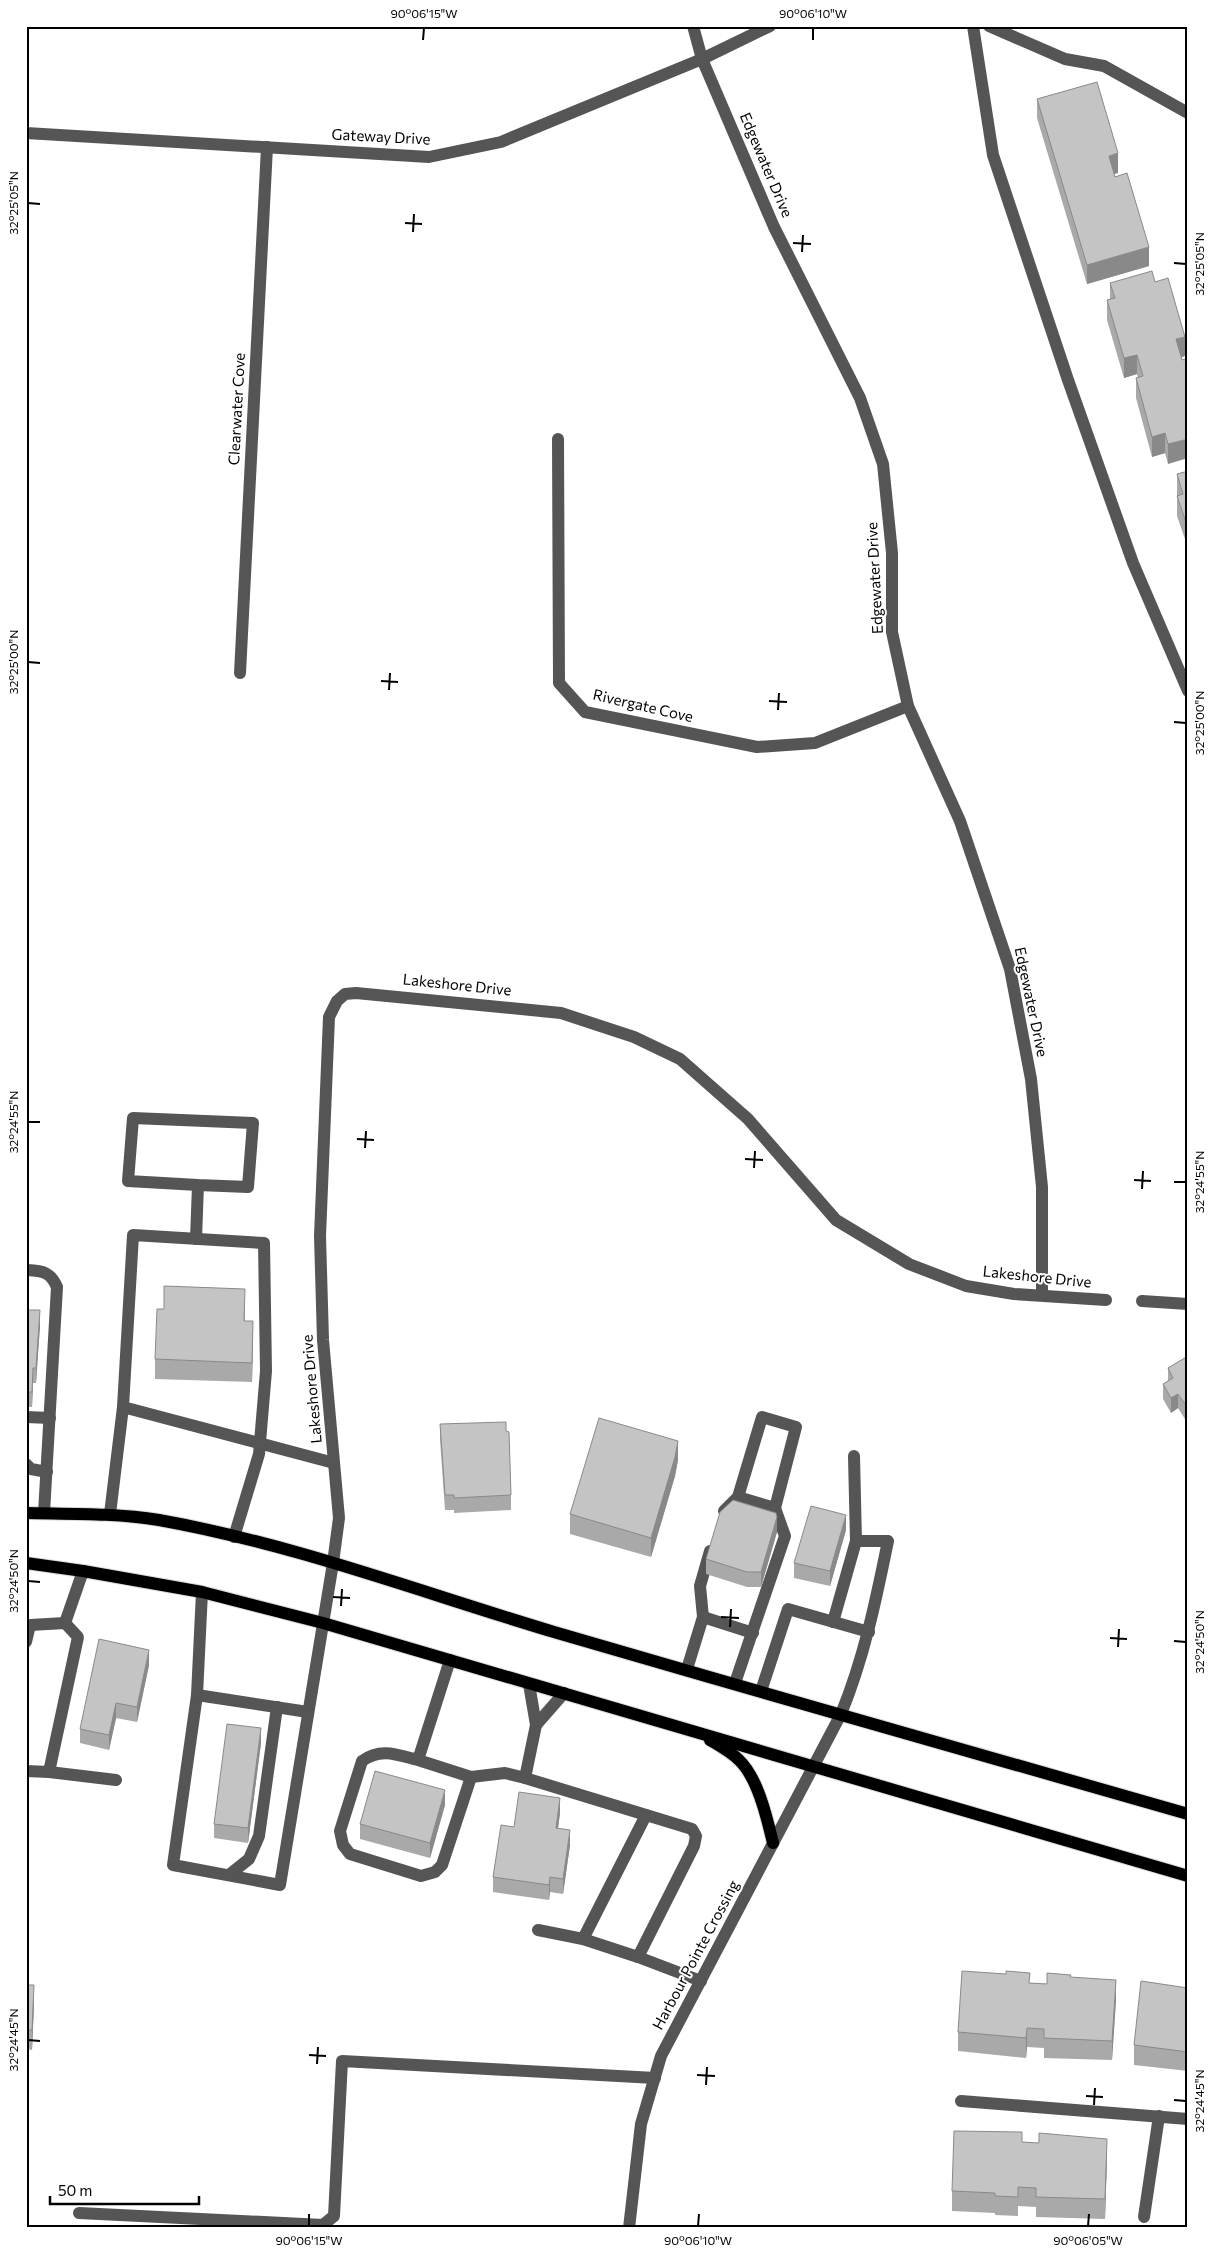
<svg xmlns="http://www.w3.org/2000/svg" width="1214" height="2254" viewBox="0 0 1214 2254" font-family="Commissioner,sans-serif">
<rect width="100%" height="100%" fill="#fff"/>
<g fill="none" stroke-linecap="round" stroke-linejoin="round">
<!-- major casing -->
<g stroke="#dbdbdb" stroke-width="14">
<g id="major">
<path d="M26,1513C71,1514 115,1513 159,1520C294,1544 423,1593 554,1632C765,1694 977,1753 1188,1814"/>
<path d="M26,1563L83,1571L202,1592L323,1623L1188,1876"/>
<path d="M710,1740C720,1746 731,1752 739,1760C758,1778 767,1818 773,1843"/>
</g>
</g>
<!-- minor -->
<g stroke="#555" stroke-width="12">
<path d="M693,26L702,59L774,227L860,398L883,464L892,553V632L908,706L960,821L1010,969L1031,1079L1042,1187V1295"/>
<path d="M973,26L993,155L1068,380L1133,563L1188,691"/>
<path d="M989,26L1065,59L1104,66L1188,113"/>
<path d="M26,133L429,157L501,142L702,59L770,26"/>
<path d="M558,439L559,683L585,712L757,747L815,743L908,706"/>
<path d="M240,673L267,147"/>
<path d="M196,1239L198,1185L248,1187L253,1123L133,1118L128,1181L198,1185"/>
<path d="M26,1270C42,1271 50,1271 57,1287L44,1513"/>
<path d="M1142,1301L1188,1304"/>
<path d="M123,1407L133,1235L264,1243L266,1371L259,1454L234,1537"/>
<path d="M26,1417L50,1418"/>
<path d="M26,1464L31,1469L47,1472"/>
<path d="M738,1497L775,1508"/>
<path d="M724,1511L738,1497L762,1417L796,1427L775,1508L785,1536L735,1683"/>
<path d="M110,1514L123,1407L334,1463"/>
<path d="M202,1592L197,1695L173,1865L280,1885L333,1563L339,1518L323,1340L320,1236L329,1017L337,1001L345,994L356,993L561,1013L634,1037L680,1059L748,1119L836,1220L909,1264L966,1286L1014,1294L1106,1300"/>
<path d="M703,1617L753,1633"/>
<path d="M833,1622L856,1541L854,1456"/>
<path d="M65,1623L83,1571"/>
<path d="M26,1642L30,1625L65,1623"/>
<path d="M687,1669L703,1617L700,1586L710,1551"/>
<path d="M529,1684L536,1725L525,1778L692,1829L696,1836L694,1846L638,1957L701,1981"/>
<path d="M761,1691L788,1609L869,1632"/>
<path d="M197,1695L308,1712"/>
<path d="M536,1725L564,1693"/>
<path d="M418,1760C398,1755 381,1747 362,1761L340,1831L343,1845L350,1854L421,1876L435,1872L442,1865L471,1777L418,1760L450,1660"/>
<path d="M26,1771L49,1772L78,1637L65,1623"/>
<path d="M49,1772L116,1780"/>
<path d="M471,1777L505,1773L525,1778"/>
<path d="M229,1875L249,1859L259,1836L277,1707"/>
<path d="M538,1930L583,1939"/>
<path d="M638,1957L583,1939L646,1815"/>
<path d="M961,2101L1188,2119"/>
<path d="M79,2213L323,2225L334,2216L342,2061L655,2078"/>
<path d="M1144,2217L1159,2116"/>
<path d="M629,2228L641,2124L661,2056L841,1714C864,1658 876,1600 888,1541H856"/>
</g>
<!-- major -->
<use href="#major" stroke="#000" stroke-width="12"/>
</g>
<!-- wall -->
<g fill="#a9a9a9">
<path d="M1037,99L1118,173L1114,174L1115,177L1149,266L1087,284L1037,118Z"/>
<path d="M1155,282L1185,356L1182,357L1168,464L1165,453L1152,457L1136,398V378H1138L1137,374L1124,378L1107,320V300L1110,299V283Z"/>
<path d="M1188,471V548L1177,516V474Z"/>
<path d="M245,1308V1321L253,1340L252,1382L155,1379V1359L164,1309Z"/>
<path d="M26,1310L40,1325L36,1383H33L32,1407H26Z"/>
<path d="M1188,1356V1417L1185,1419L1178,1408L1171,1413L1163,1399V1384L1168,1381V1368Z"/>
<path d="M440,1424L511,1495V1510L454,1513V1510H445L440,1439Z"/>
<path d="M678,1460L675,1476L651,1557L570,1534V1514Z"/>
<path d="M846,1530L830,1586L794,1578V1563Z"/>
<path d="M777,1532L761,1587H747L706,1574V1559Z"/>
<path d="M149,1665L137,1722L116,1718L109,1750L80,1743V1729Z"/>
<path d="M261,1743L248,1843L214,1838V1824Z"/>
<path d="M445,1805L430,1858L360,1839V1824Z"/>
<path d="M560,1813L558,1828L570,1845L563,1894L550,1892L549,1900L493,1892V1877L514,1827Z"/>
<path d="M1071,1977L1116,2000L1112,2060L1044,2058V2048L1027,2047L1026,2058L958,2051V2032L1030,1983L1047,1984Z"/>
<path d="M26,1985L34,2005L32,2050L26,2049Z"/>
<path d="M1188,1988V2071L1134,2065V2045Z"/>
<path d="M1022,2142L1107,2158L1105,2219L1036,2217V2207L1018,2206V2216L995,2215V2213L952,2211V2191Z"/>
</g>
<!-- shaded-wall -->
<g fill="#898989">
<path d="M1118,153V173L1109,175V156Z"/>
<path d="M1149,247V266L1087,284V265Z"/>
<path d="M1185,337V356L1176,359V339Z"/>
<path d="M1137,355V374L1124,378V358Z"/>
<path d="M1165,433V453L1152,457V437Z"/>
<path d="M1188,439V458L1168,464V444Z"/>
<path d="M40,1310V1325L36,1383V1368Z"/>
<path d="M253,1321V1340L252,1382V1363Z"/>
<path d="M33,1368V1383L32,1407V1392Z"/>
<path d="M1178,1394V1408L1171,1413V1398Z"/>
<path d="M1188,1402V1417L1185,1419V1404Z"/>
<path d="M678,1441V1460L675,1476L651,1557V1538Z"/>
<path d="M846,1515V1530L830,1586V1571Z"/>
<path d="M777,1517V1532L761,1587V1572Z"/>
<path d="M149,1650V1665L137,1722V1707Z"/>
<path d="M116,1703V1718L109,1750V1735Z"/>
<path d="M261,1728V1743L248,1843V1828Z"/>
<path d="M445,1790V1805L430,1858V1843Z"/>
<path d="M560,1798V1813L556,1843V1828Z"/>
<path d="M570,1830V1845L563,1894V1879Z"/>
<path d="M550,1877V1892L549,1900V1885Z"/>
<path d="M1116,1980V2000L1112,2060V2041Z"/>
<path d="M34,1985V2005L32,2050V2030Z"/>
<path d="M1027,2028V2047L1026,2058V2038Z"/>
<path d="M1107,2139V2158L1105,2219V2199Z"/>
</g>
<!-- building -->
<g fill="#c4c4c4" stroke="#898989">
<path d="M1097,82L1118,153L1109,156L1115,177L1127,173L1149,247L1087,265L1037,99Z"/>
<path d="M1152,271L1155,282L1168,278L1185,337L1176,339L1182,360L1188,358V439L1168,444L1165,433L1152,437L1136,378L1143,376L1137,355L1124,358L1107,300L1115,298L1110,283Z"/>
<path d="M1188,471V528L1177,496L1183,494L1177,474Z"/>
<path d="M164,1286L245,1289L244,1321H253L252,1363L155,1359L157,1309H164Z"/>
<path d="M26,1310H40L36,1368H33L32,1392H26Z"/>
<path d="M1188,1356V1402L1185,1404L1178,1394L1171,1398L1163,1384L1173,1378L1168,1368Z"/>
<path d="M599,1418L678,1441L675,1457L651,1538L570,1514Z"/>
<path d="M506,1422V1431L509,1432L511,1495L454,1498V1495H445L440,1424Z"/>
<path d="M733,1500L776,1513L777,1517L761,1572H747L706,1559L720,1512Z"/>
<path d="M811,1506L846,1515L830,1571L794,1563Z"/>
<path d="M99,1639L149,1650L137,1707L116,1703L109,1735L80,1729Z"/>
<path d="M227,1724L261,1728L248,1828L214,1824Z"/>
<path d="M375,1771L445,1790L430,1843L360,1824Z"/>
<path d="M519,1792L560,1798L556,1828L570,1830L563,1879L550,1877L549,1885L493,1877L501,1825L514,1827Z"/>
<path d="M962,1971L1006,1974V1971L1030,1973L1029,1983L1047,1984V1973L1071,1975L1070,1977L1116,1980L1112,2041L1044,2038V2029L1027,2028L1026,2038L958,2032Z"/>
<path d="M1141,1981L1188,1988V2052L1134,2045Z"/>
<path d="M26,1985H34L32,2030H26Z"/>
<path d="M954,2131L1022,2132V2142L1039,2143V2133L1107,2139L1105,2199L1036,2197V2188L1018,2187V2197L995,2196V2193L952,2191Z"/>
</g>
<!-- ticks -->
<path fill="none" stroke="#000" stroke-width="2" d="M423,40L424,28M813,40V28M28,203L40,204M405,223L422,224M413,232L414,214M793,243L811,244M802,252L803,235M1174,263L1186,264M28,662L40,663M381,681L398,682M389,690L390,673M769,701L787,702M778,710L779,693M1174,722L1186,723M28,1122H40M357,1139L374,1140M365,1148L366,1131M745,1159L763,1160M754,1168L755,1151M1134,1180L1151,1181M1174,1182H1186M1142,1189L1143,1171M28,1581L40,1582M333,1597L350,1598M341,1606L342,1589M721,1617L739,1618M730,1627L731,1609M1110,1638L1127,1639M1174,1641L1186,1642M1118,1647L1119,1629M28,2040L40,2041M309,2055L326,2056M317,2064L318,2047M697,2075L715,2076M706,2085L707,2067M1086,2096L1103,2097M1174,2100L1186,2101M1094,2105L1095,2088M309,2226V2214M698,2226L699,2214M1088,2226L1089,2214"/>
<g text-anchor="middle" stroke-width="4" stroke-linejoin="round" paint-order="stroke">
<!-- street labels -->
<g font-size="15" fill="#000" stroke="#fff">
<text transform="translate(381 137) rotate(3)" y="5">Gateway Drive</text>
<text transform="translate(766 165) rotate(67)" y="5">Edgewater Drive</text>
<text transform="translate(237 409) rotate(-87)" y="5">Clearwater Cove</text>
<text transform="translate(875 578) rotate(-93)" y="5">Edgewater Drive</text>
<text transform="translate(643 706) rotate(13)" y="5">Rivergate Cove</text>
<text transform="translate(457 985) rotate(6)" y="5">Lakeshore Drive</text>
<text transform="translate(1031 1002) rotate(78)" y="5">Edgewater Drive</text>
<text transform="translate(1037 1277) rotate(6)" y="5">Lakeshore Drive</text>
<text transform="translate(312 1389) rotate(-95)" y="5">Lakeshore Drive</text>
<text transform="translate(696 1955) rotate(-62)" y="5">Harbour Pointe Crossing</text>
</g>
</g>
<!-- border -->
<rect width="1214" height="2254" fill="none" stroke="#ffffff" stroke-width="55"/>
<!-- scale -->
<path d="M50 2196v8h149v-8" fill="none" stroke="#000000" stroke-width="2.5"/>
<text x="58" y="2196" font-size="15" fill="#000000" stroke="#ffffff" stroke-width="4" paint-order="stroke">50 m</text>
<rect x="28" y="28" width="1158" height="2198" fill="none" stroke="#000" stroke-width="2"/>
<g font-size="12" text-anchor="middle" fill="#000">
<text x="424" y="18">90°06'15"W</text>
<text x="813" y="18">90°06'10"W</text>
<text transform="translate(14 203) rotate(-90)" y="4">32°25'05"N</text>
<text transform="translate(1200 264) rotate(-90)" y="4">32°25'05"N</text>
<text transform="translate(14 662) rotate(-90)" y="4">32°25'00"N</text>
<text transform="translate(1200 723) rotate(-90)" y="4">32°25'00"N</text>
<text transform="translate(14 1122) rotate(-90)" y="4">32°24'55"N</text>
<text transform="translate(1200 1182) rotate(-90)" y="4">32°24'55"N</text>
<text transform="translate(14 1581) rotate(-90)" y="4">32°24'50"N</text>
<text transform="translate(1200 1642) rotate(-90)" y="4">32°24'50"N</text>
<text transform="translate(14 2040) rotate(-90)" y="4">32°24'45"N</text>
<text transform="translate(1200 2101) rotate(-90)" y="4">32°24'45"N</text>
<text x="309" y="2245">90°06'15"W</text>
<text x="698" y="2245">90°06'10"W</text>
<text x="1088" y="2245">90°06'05"W</text>
</g>
</svg>
